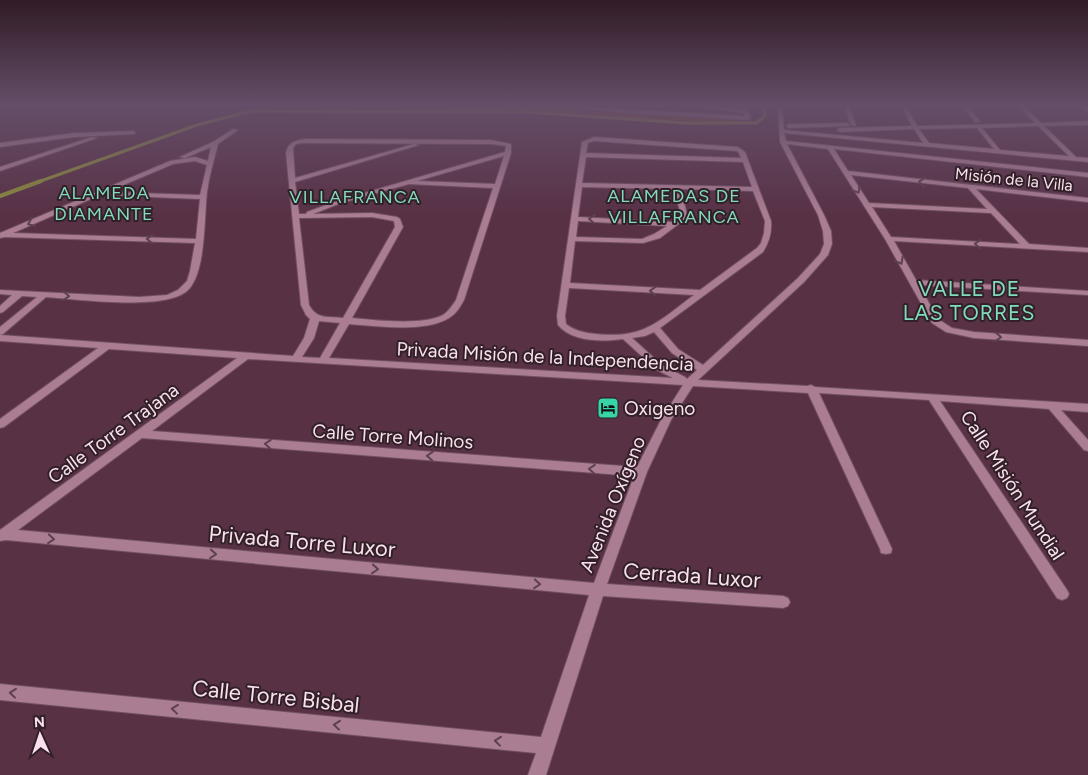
<svg xmlns="http://www.w3.org/2000/svg" width="1088" height="775" viewBox="0 0 1088 775" font-family="Figtree,sans-serif">
<rect width="100%" height="100%" fill="#583145"/>
<!-- green -->
<path fill="#874a28" d="M276,105H535L585,111L729,120L732,122L653,120L520,110L270,108Z"/>
<g fill="none" stroke-linecap="round" stroke-linejoin="round">
<!-- stream-far1 -->
<path stroke="#8b8a3c" stroke-width="3" d="M38,182L197,125L251,111L524,112L686,123H756L765,116L763,105"/>
<!-- stream -->
<path stroke="#8b8a3c" stroke-width="4" d="M0,196L41,181"/>
<!-- minor casing -->
<g stroke="#715061" stroke-width="2">
<g id="minor">
<path d="M549,105L745,116L743,113L687,105H704L742,110L740,105H745L751,118L748,120L627,113Z"/>
<path d="M778,105H782L784,130L923,143L914,129L840,132L837,130L840,128L912,126L901,105H906L917,126L1035,123L1018,105H1023L1041,123L1088,121V125L1044,126L1076,157L1088,158V162L784,133L786,141L1088,173V177L834,149L848,171L1088,198V202L976,189L1029,244L1088,248V252L894,241L916,280L1088,291V295L919,285L938,319L952,328L974,332L1088,340V346L974,338L946,332L932,323L885,239L828,149L787,144L824,215L831,231L832,244L828,255L804,282L698,380L807,386L811,385L815,387L1088,404V412L1061,410L1088,440V451L1084,450L1049,409L940,401L1067,590L1069,594L1067,598L1062,600L1057,598L929,400L819,393L892,549L891,553L886,554L881,553L880,549L808,393L693,386L671,420L647,472L607,584L783,596L788,598L790,602L788,606L783,608L603,596L546,775H528L536,753L0,700V684L541,737L589,595L6,540L0,541V530L237,358L109,349L4,427L0,428V419L98,348L0,341V335L293,356L304,338L310,319L306,315L301,305L286,153C288,142 296,140 306,139L491,140L511,144V153L464,300C460,307 456,314 449,318C425,333 376,326 349,324L329,358L673,378L657,370L623,339C603,342 572,342 558,325L557,316L582,142L594,137L738,147L745,152L771,221C772,233 769,242 763,252L660,328L678,349L703,365L798,278L820,254L824,244L823,231L818,215L780,142ZM1038,126L1069,156L1000,150L982,128ZM977,128L994,149L929,143L919,129ZM594,141L737,151L739,153L741,158L586,153L588,143ZM302,143L491,144L506,146L505,152L337,201L307,212L306,214H299L295,182L419,145L414,144L295,178L293,148L296,144ZM504,156L495,184L417,181ZM586,157L743,162L752,187L582,183ZM851,175L968,188L987,209L869,203ZM409,184L493,188L456,300C452,306 449,311 443,315C422,326 375,320 352,318L403,227L400,219L397,217L372,213L313,214L341,203ZM582,187L674,189L681,215L673,222L578,217ZM681,189L753,191L765,221L764,233L761,243L757,248L700,290L570,283L575,241L643,243L660,238L684,220L687,215ZM872,207L991,213L1020,244L891,237ZM372,217L394,221L395,227L343,318C328,316 317,320 309,305L299,218ZM578,221L667,226L654,234L642,239L576,237ZM569,288L694,295C658,322 644,339 596,334C585,333 575,331 566,324L565,316ZM319,321L340,323L320,358L302,357L314,338ZM654,332L672,353L697,370L687,379L685,377L663,366L632,338L645,336ZM248,359L683,385L661,420L637,467L152,431ZM142,438L634,476L594,583L18,530Z"/>
<path d="M844,105H849L856,126L851,125Z"/>
<path d="M962,105H967L979,120V122H975Z"/>
<path d="M1079,105H1084L1088,108V112Z"/>
<path d="M847,123L849,124V126L789,128L786,126L789,124Z"/>
<path d="M233,129L238,130L218,144C214,160 209,176 207,192C204,218 206,270 189,289C169,312 76,299 46,297L3,334L0,335V327L37,297L22,296L3,312L0,313V306L12,295L0,294V290L139,297L167,295L178,290L187,281L190,271L195,243L5,237L0,238V233L170,161L195,157L208,161L211,147L185,158L180,157L213,142ZM195,161L207,165L200,195L107,192L173,164ZM100,195L200,199L196,239L13,233Z"/>
<path d="M133,131L135,132V134L74,137L0,147V143L74,133Z"/>
<path d="M92,137L97,138L0,171V167Z"/>
</g>
</g>
<!-- minor -->
<use href="#minor" fill="#aa7d93" fill-rule="evenodd"/>
</g>
<!-- one-way arrows -->
<defs><path id="oneway-chevron" d="M-2-3.5L2.5 0L-2 3.5" fill="none" stroke-width="1.6" stroke-linecap="round" stroke-linejoin="round" transform="scale(1.25)"/></defs>
<g stroke="#5c414e">
<use href="#oneway-chevron" transform="translate(922 182) rotate(-173)"/>
<use href="#oneway-chevron" transform="translate(857 190) rotate(59)"/>
<use href="#oneway-chevron" transform="translate(592 219) rotate(-177)"/>
<use href="#oneway-chevron" transform="translate(31 223) rotate(157)"/>
<use href="#oneway-chevron" transform="translate(150 239) rotate(-178)"/>
<use href="#oneway-chevron" transform="translate(978 244) rotate(-176)"/>
<use href="#oneway-chevron" transform="translate(900 261) rotate(62)"/>
<use href="#oneway-chevron" transform="translate(653 291) rotate(-177)"/>
<use href="#oneway-chevron" transform="translate(66 296) rotate(3)"/>
<use href="#oneway-chevron" transform="translate(998 337) rotate(4)"/>
<use href="#oneway-chevron" transform="translate(268 444) rotate(-176)"/>
<use href="#oneway-chevron" transform="translate(430 456) rotate(-176)"/>
<use href="#oneway-chevron" transform="translate(592 469) rotate(-176)"/>
<use href="#oneway-chevron" transform="translate(51 539) rotate(5)"/>
<use href="#oneway-chevron" transform="translate(213 554) rotate(5)"/>
<use href="#oneway-chevron" transform="translate(375 569) rotate(5)"/>
<use href="#oneway-chevron" transform="translate(537 584) rotate(5)"/>
<use href="#oneway-chevron" transform="translate(13 693) rotate(-174)"/>
<use href="#oneway-chevron" transform="translate(175 709) rotate(-174)"/>
<use href="#oneway-chevron" transform="translate(337 725) rotate(-174)"/>
<use href="#oneway-chevron" transform="translate(498 741) rotate(-174)"/>
</g>
<!-- sky -->
<linearGradient id="sky" x2="0" y2="1"><stop stop-color="#301b26"/><stop offset="0.49" stop-color="#644e68"/><stop offset="1" stop-color="#644e68" stop-opacity="0"/></linearGradient>
<rect width="1088" height="214" fill="url(#sky)"/>
<!-- icons -->
<defs>
<g id="hotel-square" transform="scale(1.125)"><rect x="-9" y="-9" width="18" height="18" rx="4" fill="#36d4a7" stroke="#322029"/><path d="M-6-4.5h1.5V1H6V5H4.5V3h-9V5H-6ZM-4 0a1.8 1.8 0 1 1 3.6 0ZM.5 0V-2.5h3Q6-2.5 6 0Z" fill="#111"/></g>
</defs>
<g fill-rule="evenodd">
<use href="#hotel-square" x="608" y="408"/>
</g>
<g text-anchor="middle" stroke-width="4" stroke-linejoin="round" paint-order="stroke">
<!-- far-street labels -->
<g font-size="16" fill="#f9e0ec" stroke="#322029">
<text transform="translate(1014 179) rotate(6)" y="6">Misión de la Villa</text>
</g>
<!-- far-quarter labels -->
<g font-size="18" letter-spacing="1" fill="#81dcbb" stroke="#322029">
<text x="104" y="199">ALAMEDA<tspan x="104" dy="21">DIAMANTE</tspan></text>
<text x="674" y="202">ALAMEDAS DE<tspan x="674" dy="21">VILLAFRANCA</tspan></text>
<text x="355" y="203">VILLAFRANCA</text>
</g>
<!-- street labels -->
<g font-size="19" fill="#f9e0ec" stroke="#322029">
<text transform="translate(545 356) rotate(3)" y="7">Privada Misión de la Independencia</text>
<text transform="translate(113 433) rotate(-36)" y="7">Calle Torre Trajana</text>
<text transform="translate(393 436) rotate(4)" y="7">Calle Torre Molinos</text>
<text transform="translate(1013 485) rotate(57)" y="7">Calle Misión Mundial</text>
<text transform="translate(612 504) rotate(-68)" y="7">Avenida Oxígeno</text>
</g>
<!-- poi labels -->
<g font-size="19" fill="#f9e0ec" stroke="#322029" text-anchor="start">
<text x="624" y="415">Oxigeno</text>
</g>
<!-- quarter labels -->
<g font-size="21" letter-spacing="1" fill="#81dcbb" stroke="#322029">
<text x="969" y="296">VALLE DE<tspan x="969" dy="24">LAS TORRES</tspan></text>
</g>
<!-- near-street labels -->
<g font-size="22" fill="#f9e0ec" stroke="#322029">
<text transform="translate(302 541) rotate(5)" y="8">Privada Torre Luxor</text>
<text transform="translate(692 575) rotate(4)" y="8">Cerrada Luxor</text>
<text transform="translate(276 696) rotate(6)" y="8">Calle Torre Bisbal</text>
</g>
</g>
<!-- north arrow -->
<g transform="translate(40 735) rotate(357)" stroke="#322029" stroke-width="4" paint-order="stroke">
<path d="M0-4L9 19L0 12L-9 19Z" fill="#f9e0ec"/>
<text y="-8" font-size="14" font-weight="bold" text-anchor="middle" fill="#f9e0ec">N</text>
</g>
</svg>
